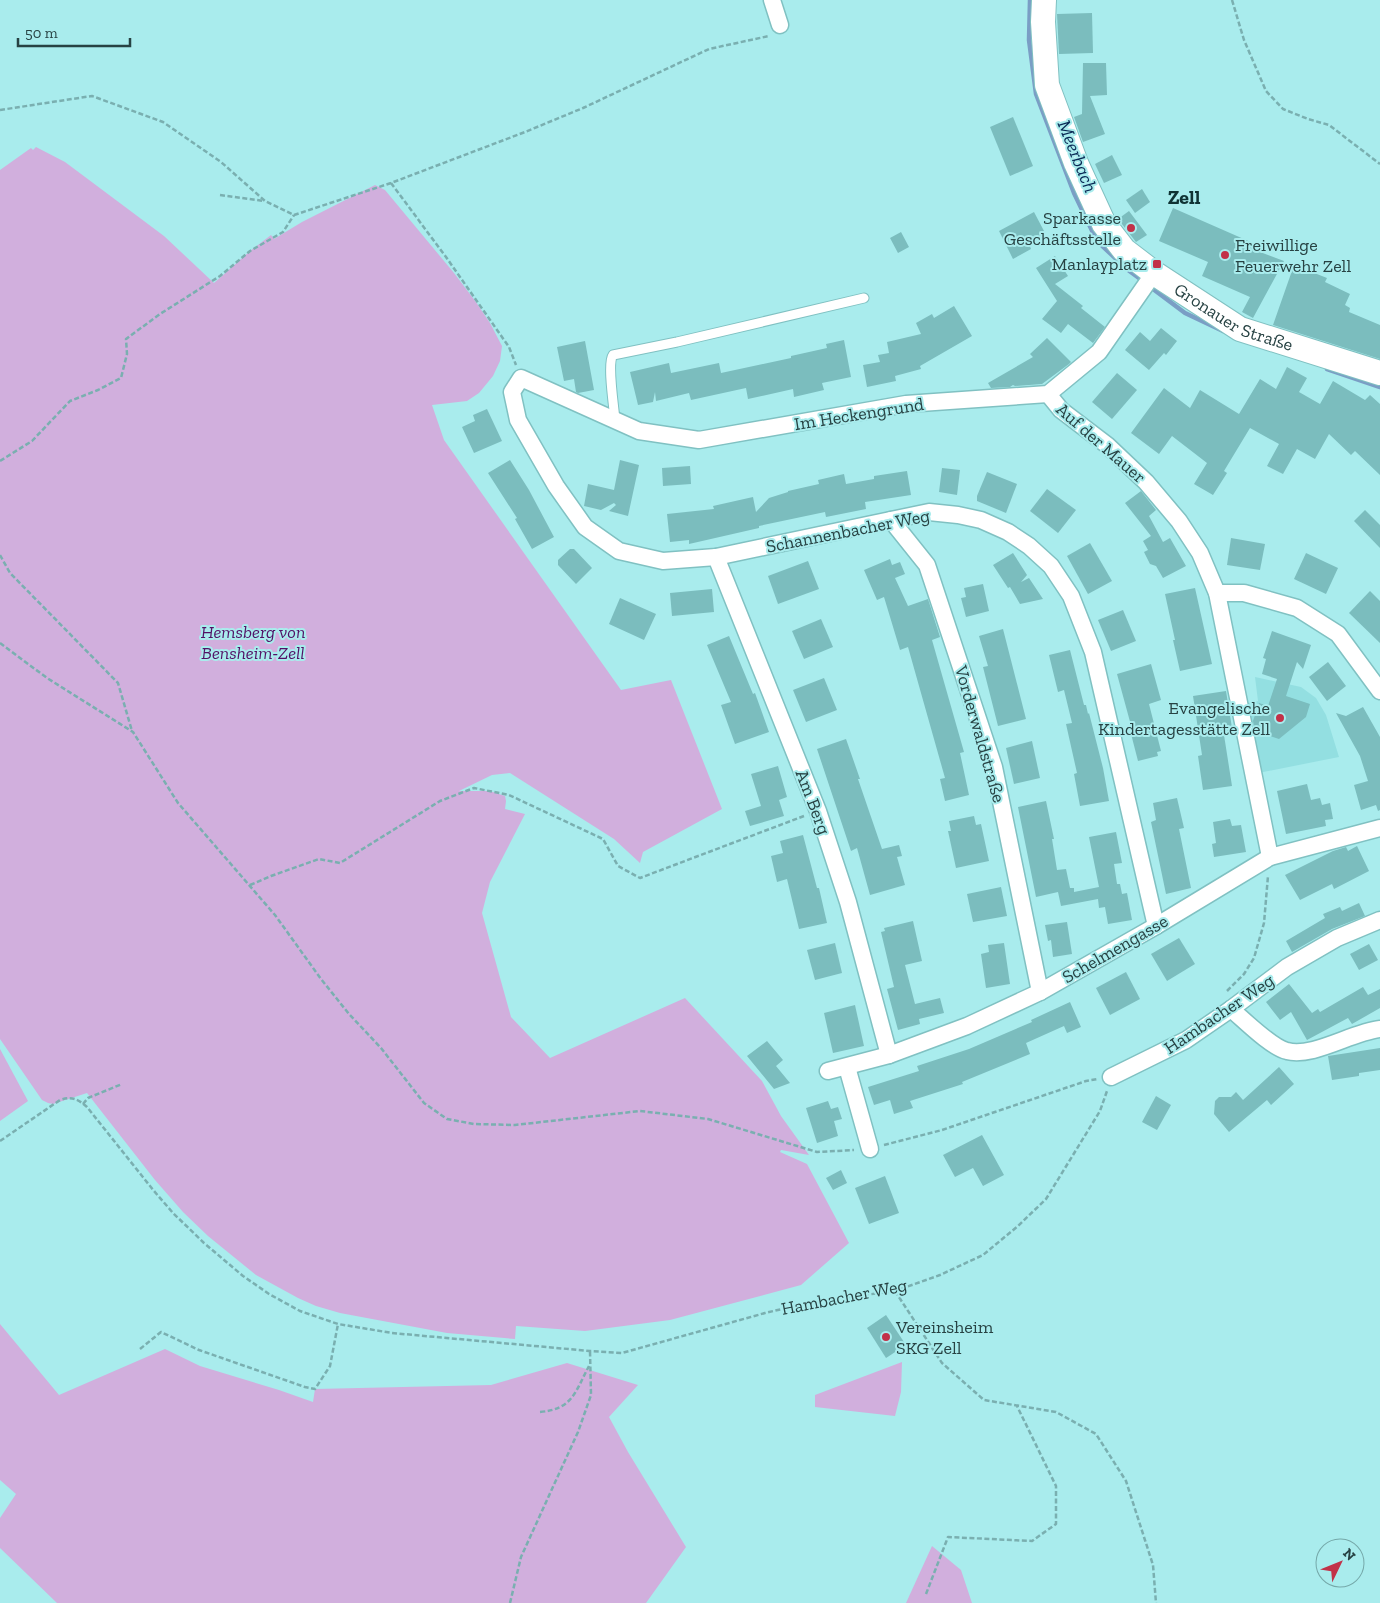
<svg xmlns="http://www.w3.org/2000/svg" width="1380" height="1603" viewBox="0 0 1380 1603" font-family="'Zilla Slab',serif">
<rect width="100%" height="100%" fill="#a9eced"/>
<!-- built -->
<path fill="#93dfe1" d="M1255,677L1301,687L1316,698L1326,715L1339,757L1258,773L1243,704L1258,701Z"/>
<!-- green -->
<g fill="#d1afdd">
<path d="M36,147L65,162L164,236L214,283L250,251L271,235L274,239L302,222L375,185L385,190L454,273L476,302L490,323L502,346L500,361L493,376L479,393L467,401L432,405L444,440L621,690L671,680L722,809L643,852L640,863L614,839L510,773L492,775L459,791H490L505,796L506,801L505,809L525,814L490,882L482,913L511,1017L550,1058L685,998L762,1081L781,1116L809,1155L781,1150L780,1152L807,1164L849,1243L801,1285L670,1320L585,1331L516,1326L515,1339L447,1333L340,1313L316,1306L298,1298L256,1275L208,1236L183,1212L155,1180L87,1093L53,1104L48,1103L42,1100L0,1039V170L31,148L33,150Z"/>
<path d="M0,1049L28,1101L0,1121Z"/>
<path d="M0,1324L59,1395L165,1349L200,1366L279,1390L313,1402L315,1389L491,1385L567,1363L638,1385L609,1417L628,1452L686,1547L646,1603H57L0,1548V1518L16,1494L0,1480Z"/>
<path d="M902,1362L901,1392L895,1416L815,1407V1395Z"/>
<path d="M932,1546L961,1570L972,1603H906Z"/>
</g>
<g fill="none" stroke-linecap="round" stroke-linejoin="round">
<!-- stream -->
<g stroke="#7a9ec5" stroke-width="4.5">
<path d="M1030,0L1029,40L1036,94L1074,193L1097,241L1128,270L1143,281"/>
<path d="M1149,286L1185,313L1223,331"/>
<path d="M1327,369L1380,387"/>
</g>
</g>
<!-- building -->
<g fill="#7bbdbe">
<path d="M1092,13L1093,53L1059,54L1057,14Z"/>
<path d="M1083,63H1106L1107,95L1090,96L1105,134L1083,142L1074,117L1082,114Z"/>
<path d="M1013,117L1033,166L1010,176L990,127Z"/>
<path d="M1112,155L1122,175L1104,183L1095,164Z"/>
<path d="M1142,189L1150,202L1135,213L1126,200Z"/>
<path d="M1173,208L1262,247L1260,252L1284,261L1253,318L1242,312L1250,297L1202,276L1208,262L1159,241Z"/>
<path d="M1129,211L1147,235L1136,242L1118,219Z"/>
<path d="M1034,212L1044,231V236L1029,244L1031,249L1013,259L999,231Z"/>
<path d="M901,232L909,247L898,253L890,238Z"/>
<path d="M1055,256L1068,276L1055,284L1083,306L1081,308L1105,327L1093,343L1068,324L1061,333L1042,319L1057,301L1036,268Z"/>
<path d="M1294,265L1327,278L1325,282L1350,294L1345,305L1350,308L1349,312L1380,325V359L1273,325Z"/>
<path d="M954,306L972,336L920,366L921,369L895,376L896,381L867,387L863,365L880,362L878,355L889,353L887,342L921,334L916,323L932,314L934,318Z"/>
<path d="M1161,328L1177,341L1166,355L1164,353L1149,370L1125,350L1140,332L1150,341Z"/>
<path d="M1047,338L1071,362L1069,364L1042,384L1015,386L1013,385L1010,387L991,388L988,383L1033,357L1030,354Z"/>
<path d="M844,340L851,377L822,383L824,390L794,397L793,389L748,399L746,388L691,400L689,393L656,401L655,392L653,402L638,405L630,372L669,363L671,373L719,363L721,373L791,358V356L827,348L826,344Z"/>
<path d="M585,341L594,390L578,393L576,392L574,379L564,381L557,347Z"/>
<path d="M1287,367L1307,378L1299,392L1320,404L1333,381L1365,400L1370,395L1380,404V475L1355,451L1351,455L1329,434L1315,459L1297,449L1283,474L1267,466L1279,444L1250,428L1224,471L1227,473L1213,495L1194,484L1207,463L1172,436L1159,454L1131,433L1164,388L1190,408L1200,390L1239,414L1260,379L1276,389Z"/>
<path d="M1117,373L1137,390L1112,419L1092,402Z"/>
<path d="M487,409L502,441L474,453L462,427L475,421L473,415Z"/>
<path d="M510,460L529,490L554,537L532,549L515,519L517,518L488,473Z"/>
<path d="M620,460L639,465L628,516L609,511L616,505L614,503L601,510L584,506L588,484L614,490Z"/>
<path d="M690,466L691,484L663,486L662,468Z"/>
<path d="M942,468L960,470L957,495L939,492Z"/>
<path d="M907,471L911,495L865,502L866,509L826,517L825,512L759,526V528L689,544V540L670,542L667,514L714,509L713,506L753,497L756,512L769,498L788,492V491L819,484L818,480L844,474L846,484L874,479V476Z"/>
<path d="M987,472L1017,484L1006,513L977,501V496Z"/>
<path d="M1047,489L1076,510L1058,533L1030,511Z"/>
<path d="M1141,491L1156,510L1149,516L1163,542L1170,538L1186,566L1163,578L1156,566L1150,564L1144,552L1148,550L1143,541L1151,536L1125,503Z"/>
<path d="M1365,510L1380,525V548L1354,521Z"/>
<path d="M1231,538L1265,544L1260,570L1227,565Z"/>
<path d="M1090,543L1112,581L1088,594L1067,556Z"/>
<path d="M570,549H574L592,568L576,584L558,565V560Z"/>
<path d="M1013,553L1027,575L1021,582L1029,578L1043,599L1020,604L1010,587L1008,588L993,565Z"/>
<path d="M1306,553L1338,568L1326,594L1294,579Z"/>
<path d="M890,559L892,565L900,562L905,574L895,578L908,606L928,599L940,637L932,640L964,752L960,753L969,795L945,801L940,779L945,778L908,647L900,650L884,597L877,600L864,570Z"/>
<path d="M808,561L819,589L778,604L768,576Z"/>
<path d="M983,584L989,611L966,617L961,598L966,597L964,588Z"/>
<path d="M1195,588L1212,664L1180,671L1173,640H1175L1165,594Z"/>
<path d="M712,589L714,612L672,616L670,593Z"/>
<path d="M1370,591L1380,601V643L1349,613Z"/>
<path d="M620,598L656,614L644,640L609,624Z"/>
<path d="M1123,610L1136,641L1111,651L1098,620Z"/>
<path d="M821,619L833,647L804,659L792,631Z"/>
<path d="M1003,629L1026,719L998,726L983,667L988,666L979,636Z"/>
<path d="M1272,631L1311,645L1303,669L1297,662L1286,696L1310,704L1306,717L1279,739L1255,731L1253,721L1259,703L1268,706L1277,679L1262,674L1266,659L1263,658Z"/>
<path d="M729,636L753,694L755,693L769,732L735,744L721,705L731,702L707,645Z"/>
<path d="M1070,650L1084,705H1086L1088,714L1089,713L1103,768L1109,801L1080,806L1074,774L1077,773L1066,724L1072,723L1064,690L1058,692L1049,655Z"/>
<path d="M1328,662L1346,686L1327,701L1309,677Z"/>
<path d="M1151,664L1161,700L1149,704L1161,751L1157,752L1158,756L1138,761L1130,730L1132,729L1117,674Z"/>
<path d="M824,678L837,710L806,722L793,690Z"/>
<path d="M1226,691L1233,734L1224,735L1232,786L1203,790L1198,756L1202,755L1193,696Z"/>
<path d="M1363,707L1380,737V810L1378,811L1376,805L1361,810L1354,785L1368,781L1360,756L1336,713L1346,716Z"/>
<path d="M846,739L860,779H858L882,849L899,845L902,856L897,857L905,885L870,895L857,848L851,851L817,749Z"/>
<path d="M1032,741L1040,778L1014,784L1006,748Z"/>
<path d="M778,766L787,797L779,800L784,816L750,826L745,811L761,806L751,774Z"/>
<path d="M1307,784L1311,800L1320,798L1322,805L1330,803L1333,819L1325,820L1326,826L1286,834L1277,791Z"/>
<path d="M1177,798L1184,828L1179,829L1191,888L1166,894L1151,822L1156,820L1153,803Z"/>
<path d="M1046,801L1054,839H1052L1057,870L1066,869L1070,888H1074V892L1099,887L1089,837L1116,832L1122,863L1114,864L1117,884H1120L1122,894L1127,893L1132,920L1108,924L1105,907L1099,908L1098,899L1061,906L1058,892L1036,897L1018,807Z"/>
<path d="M974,816L976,825L981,824L989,861L956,868L948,831H951L949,821Z"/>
<path d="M1230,819L1232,826L1241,825L1246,852L1214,857L1212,844L1216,843L1213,822Z"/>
<path d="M803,835L817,888H819L827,923L799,929L787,879L777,882L771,856L783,853L780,841Z"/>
<path d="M1357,846L1369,871L1334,889L1332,884L1300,900L1285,875L1333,851L1346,847L1348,851Z"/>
<path d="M1001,887L1007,916L973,922L967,894Z"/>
<path d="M1359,903L1365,916L1332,929L1292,952L1286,941L1325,918L1323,914L1340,907L1342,911Z"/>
<path d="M913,921L922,961L905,965L915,1004L940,998L944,1013L919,1019L920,1024L898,1030L887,989L894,987L881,932L885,931L884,928Z"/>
<path d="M1067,922L1072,954L1053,957L1051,940L1048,941L1045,925Z"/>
<path d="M1179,938L1195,964L1167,981L1151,954Z"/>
<path d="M835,943L842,973L815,980L807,950Z"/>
<path d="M1004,943L1010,984L986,988L981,954L989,952L988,945Z"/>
<path d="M1369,944L1378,960L1359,970L1350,954Z"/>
<path d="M1126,972L1140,999L1110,1015L1096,988Z"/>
<path d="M1289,984L1312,1013L1318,1009L1320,1012L1363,987L1368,995L1380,989V1008L1352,1024L1348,1018L1307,1040L1291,1012L1280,1020L1266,1002Z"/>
<path d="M1070,1002L1081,1027L1067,1033L1064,1026L1026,1043L1030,1054L962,1082L963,1084L910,1101L913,1108L894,1114L890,1100L874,1105L868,1087L919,1071L917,1066L969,1049L1032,1022L1031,1020Z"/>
<path d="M855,1005L864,1046L833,1053L824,1013Z"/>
<path d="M767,1041L783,1060L776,1066L790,1083L774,1089L747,1056Z"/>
<path d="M1380,1048V1070L1359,1073V1076L1332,1080L1328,1056Z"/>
<path d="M1279,1067L1294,1084L1271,1105L1267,1100L1229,1132L1214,1114L1215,1101L1219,1097H1231L1236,1092L1243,1100Z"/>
<path d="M1156,1096L1171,1105L1157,1130L1142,1122Z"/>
<path d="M828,1101L831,1109L838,1107L842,1119L834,1121L838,1136L817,1143L806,1108Z"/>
<path d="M982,1135L1004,1175L983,1186L973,1168L955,1177L943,1155Z"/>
<path d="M841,1170L847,1183L833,1190L826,1178Z"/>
<path d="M885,1176L899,1213L869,1224L855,1188Z"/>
<path d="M886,1315L906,1345L886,1358L867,1328Z"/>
</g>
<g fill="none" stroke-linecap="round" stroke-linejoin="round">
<!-- lane casing -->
<g stroke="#80c1c2" stroke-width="11">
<path id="lane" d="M615,420C614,407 607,363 613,355L677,342L864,298"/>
</g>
<!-- street casing -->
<g stroke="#80c1c2" stroke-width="19">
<g id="street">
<path d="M772,0L780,25"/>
<path d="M1154,273L1099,352L1048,394L906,404L699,440L639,431L521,378L512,392L518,420L556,486L585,527L619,551L663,561L716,557L929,512L958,515L981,520L1008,532L1029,546L1051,566L1071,596L1093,652L1156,926"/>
<path d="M1048,394L1061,410L1107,445L1146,482L1179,521L1200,553L1217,593L1270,857"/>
<path d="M891,520L927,565L994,767L1040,992"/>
<path d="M716,557L818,811L848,902L889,1055"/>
<path d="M1217,593H1244L1297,608L1338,634L1380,691"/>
<path d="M1231,1009C1244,1020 1272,1048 1287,1051C1313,1058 1352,1032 1380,1029"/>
<path d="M847,1067L870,1149"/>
<path d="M828,1071L889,1055L967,1026L1040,992L1156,926L1270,857L1380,828"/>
<path d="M1111,1077L1186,1040L1231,1009L1287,967L1337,938L1380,920"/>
</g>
</g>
<!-- secondary casing -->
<g stroke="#80c1c2" stroke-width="26">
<g id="secondary">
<path id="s1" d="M1044,0L1043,22L1047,85L1076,163L1104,224L1124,250L1154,273L1240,329L1380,373"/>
</g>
</g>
<!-- path -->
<g stroke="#7aafb0" stroke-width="2.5" stroke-dasharray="5 2.5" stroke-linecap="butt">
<path d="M1232,0L1244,40L1266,91L1283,109L1308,119L1329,125L1380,164"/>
<path d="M0,110L92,96L163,122L221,162L265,201L294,215L391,183L525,132L583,108L709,49L769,36"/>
<path d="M391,183L446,257L509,347L516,365"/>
<path d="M220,195L264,201"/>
<path d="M0,461L32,441L70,401L98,390L121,378L127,354L126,339L160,314L220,276L250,251L283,232L294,215"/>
<path d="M0,555L10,573L118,683L132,731"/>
<path d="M0,643L47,678L133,732L178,803L275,915L321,979L349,1014L381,1048L424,1103L447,1119L474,1124L515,1125L640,1111L708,1119L817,1152L854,1150"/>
<path d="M250,885L271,876L319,859L340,863L440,801L474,788L509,795L603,839L618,866L640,878L804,816"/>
<path d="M1227,991L1244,974L1254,958L1264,923L1268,876"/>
<path d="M83,1104L88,1098L122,1084"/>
<path d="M0,1141L60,1100C72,1096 78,1099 87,1107L154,1191L173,1213L204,1243L243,1276L269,1294L300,1311L338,1324L392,1333L590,1351L622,1353L765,1313L812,1302L895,1291L940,1275L983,1255L1018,1226L1046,1199L1100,1111L1107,1091"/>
<path d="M884,1145L942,1130L1086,1081L1098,1079"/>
<path d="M895,1291L942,1363L984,1400L1056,1412L1096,1434L1126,1481L1153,1565L1156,1603"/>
<path d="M140,1349L161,1332L199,1350L305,1387L315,1389L330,1366L338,1324"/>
<path d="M540,1412C573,1409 575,1392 589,1366"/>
<path d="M926,1594L948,1537L1032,1541L1056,1524V1486L1017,1406"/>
<path d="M510,1603L521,1557L578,1432L591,1395L590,1351"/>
</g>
<!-- lane -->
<use href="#lane" stroke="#fff" stroke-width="9"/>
<!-- street -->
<use href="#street" stroke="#fff" stroke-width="16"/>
<!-- secondary -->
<use href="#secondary" stroke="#fff" stroke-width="24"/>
</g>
<!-- markers -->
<g fill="#c23148" stroke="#a9eced" stroke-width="2">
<circle cx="1131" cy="228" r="5"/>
<circle cx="1225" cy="255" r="5"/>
<rect x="1152" y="259" width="10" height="10" rx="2.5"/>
<circle cx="1280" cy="718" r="5"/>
<circle cx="886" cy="1337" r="5"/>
</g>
<g text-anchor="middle" stroke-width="4" stroke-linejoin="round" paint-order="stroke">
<!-- poi labels -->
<g font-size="18" fill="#274243" stroke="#a9eced" text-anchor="end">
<text x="1121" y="224">Sparkasse<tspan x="1121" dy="21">Geschäftsstelle</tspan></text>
<text x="1235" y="251" text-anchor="start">Freiwillige<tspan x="1235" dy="21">Feuerwehr Zell</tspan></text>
<text x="1147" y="270">Manlayplatz</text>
<text x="1270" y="714">Evangelische<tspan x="1270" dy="21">Kindertagesstätte Zell</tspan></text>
<text x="896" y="1333" text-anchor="start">Vereinsheim<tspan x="896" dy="21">SKG Zell</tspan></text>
</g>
<!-- street labels -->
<g font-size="18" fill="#274243" stroke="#a9eced">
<text dy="6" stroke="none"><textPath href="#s1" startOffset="398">Gronauer Straße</textPath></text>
<text transform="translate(859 414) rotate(-9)" y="6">Im Heckengrund</text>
<text transform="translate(1101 443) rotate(41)" y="6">Auf der Mauer</text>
<text transform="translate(848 531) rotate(-11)" y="6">Schannenbacher Weg</text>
<text transform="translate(980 734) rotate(74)" y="6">Vorderwaldstraße</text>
<text transform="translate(813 802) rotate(69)" y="6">Am Berg</text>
<text transform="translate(1115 949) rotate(-30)" y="6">Schelmengasse</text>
<text transform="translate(1219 1014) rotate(-34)" y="6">Hambacher Weg</text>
<text transform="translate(844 1297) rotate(-11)" y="6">Hambacher Weg</text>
</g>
<!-- park labels -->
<g font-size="18" font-style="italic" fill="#521065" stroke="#a9eced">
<text x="253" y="638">Hemsberg von<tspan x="253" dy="21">Bensheim-Zell</tspan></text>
</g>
<!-- water labels -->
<g font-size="19" font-style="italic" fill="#092954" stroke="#a9eced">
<text transform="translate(1078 156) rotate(68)" y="7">Meerbach</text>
</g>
<!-- quarter labels -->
<g font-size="20" font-weight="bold" fill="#0f3334" stroke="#a9eced">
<text x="1184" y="204">Zell</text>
</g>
</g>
<!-- north arrow -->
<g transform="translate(1340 1563) rotate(47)"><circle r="24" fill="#a9eced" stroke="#75a8a9"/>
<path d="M0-4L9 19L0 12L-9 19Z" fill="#c23148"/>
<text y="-8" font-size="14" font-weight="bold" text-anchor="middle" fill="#274243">N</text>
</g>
<!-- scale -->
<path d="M18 38v8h112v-8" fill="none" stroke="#274243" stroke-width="2.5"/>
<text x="25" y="38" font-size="15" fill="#274243" stroke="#a9eced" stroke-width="4" paint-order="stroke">50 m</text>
</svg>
